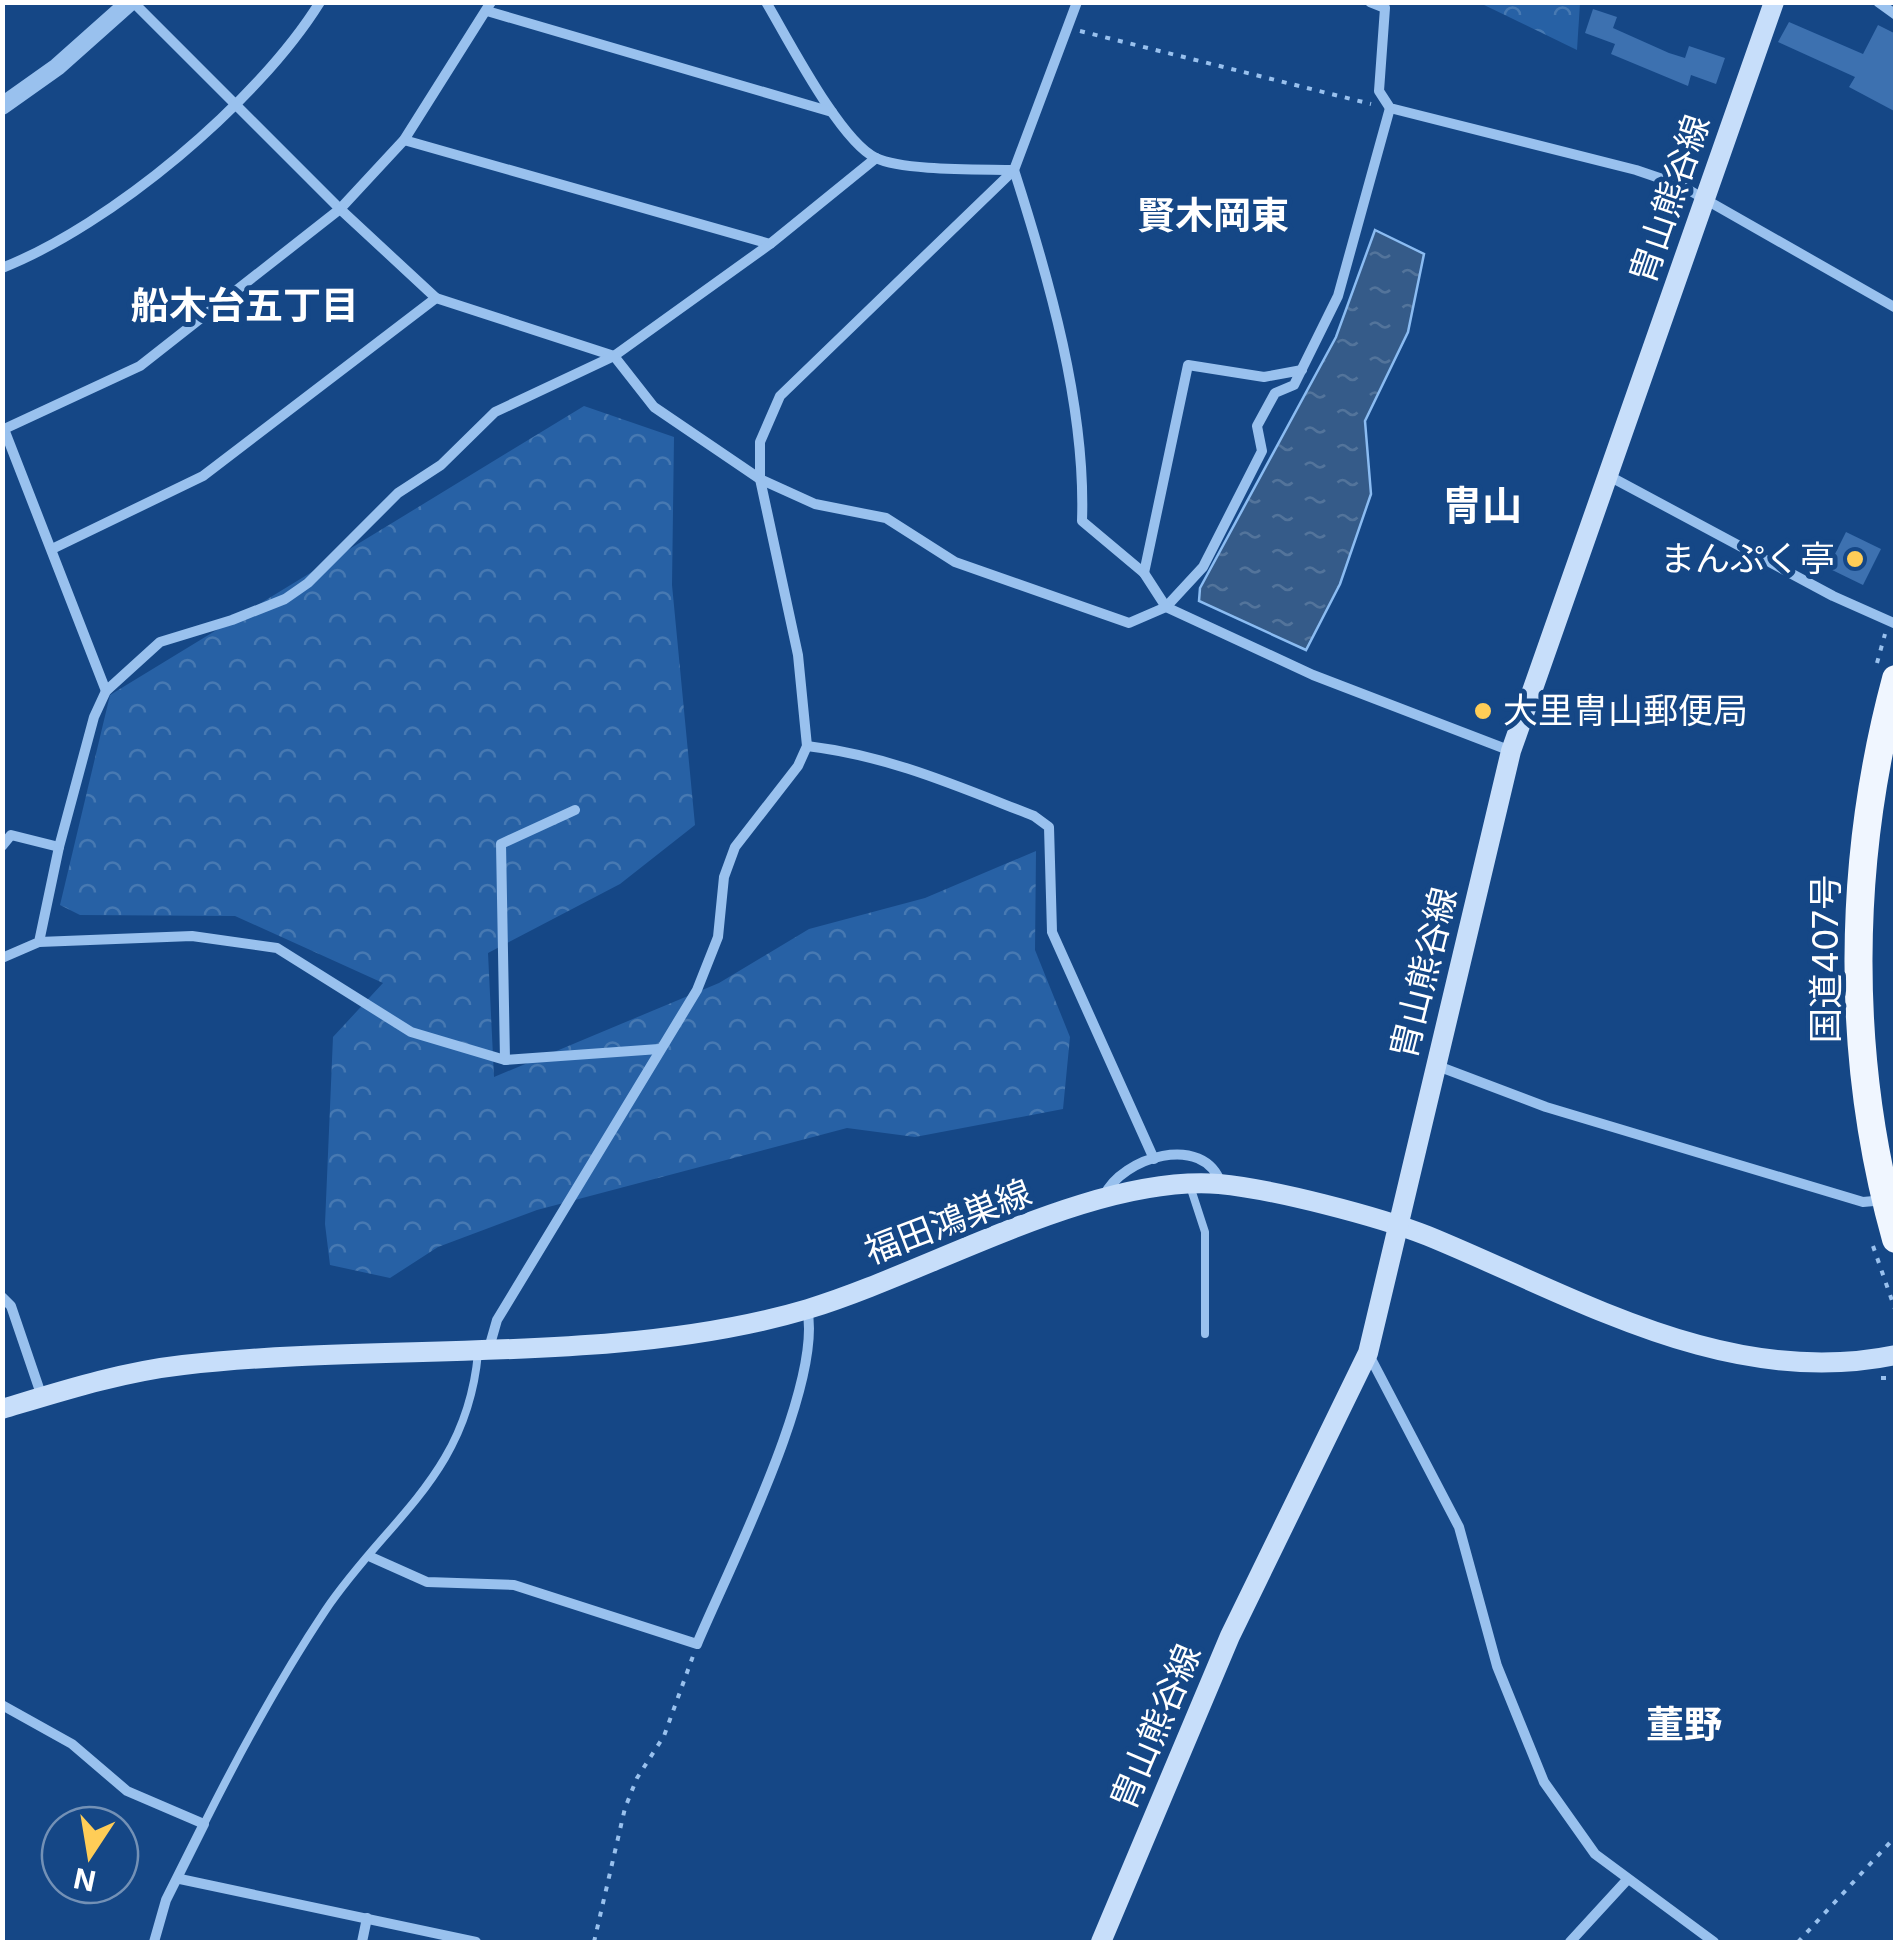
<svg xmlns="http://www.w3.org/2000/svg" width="1898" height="1945" viewBox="0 0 1898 1945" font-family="Inter,'Noto Sans JP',sans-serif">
<defs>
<pattern id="forest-crowns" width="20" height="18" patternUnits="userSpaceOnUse" patternTransform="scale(2.5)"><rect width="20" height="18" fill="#2761a5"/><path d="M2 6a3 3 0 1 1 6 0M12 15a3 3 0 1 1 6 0" fill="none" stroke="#4779b2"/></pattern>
<pattern id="water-ripples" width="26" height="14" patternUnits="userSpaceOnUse" patternTransform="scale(2.5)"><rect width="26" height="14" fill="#355b89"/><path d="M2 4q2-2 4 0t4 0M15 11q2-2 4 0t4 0" fill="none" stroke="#53749b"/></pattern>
</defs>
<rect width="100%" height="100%" fill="#154786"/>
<!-- forest -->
<g fill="url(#forest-crowns)">
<path d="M1480,3H1580L1577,50Z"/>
<path d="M584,406L674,437L672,585L695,825L620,884L488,953L494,1077L719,983L809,929L925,898L1036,851L1035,950L1070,1037L1063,1109L915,1137L847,1128L537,1210L438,1247L390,1278L330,1265L325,1224L333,1037L383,983L235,916L80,915L60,905L110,695Z"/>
</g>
<!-- water -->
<path fill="url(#water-ripples)" stroke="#8bbcf2" stroke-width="2.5" d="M1375,230L1424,254L1408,332L1365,421L1371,494L1340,584L1306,650L1199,601L1200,588L1336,337Z"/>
<!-- building -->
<g fill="#3d71b0">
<path d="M1593,9L1617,17L1613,28L1669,53L1685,58L1689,46L1725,58L1716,84L1691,75L1688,86L1611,54L1615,44L1585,33Z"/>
<path d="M1789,22L1863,54L1878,25L1896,34V112L1849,87L1855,77L1778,42Z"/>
<path d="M1846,532L1881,549L1863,585L1828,568Z"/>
</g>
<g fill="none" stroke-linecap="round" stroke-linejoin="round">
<!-- path -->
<g stroke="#99c1ee" stroke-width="4" stroke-dasharray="5 8" stroke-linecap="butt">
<path d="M1080,31L1371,104"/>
<path d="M1877,663L1885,634"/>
<path d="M1873,1246L1896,1312"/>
<path d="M1881,1378H1896"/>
<path d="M594,1942L625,1808L637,1778L664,1736L693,1656"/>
<path d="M1798,1942L1896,1836"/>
</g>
<!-- service -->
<g stroke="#99c1ee" stroke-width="8">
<path d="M1190,1186L1205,1232V1334"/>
<path d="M204,1824C241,1750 279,1680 325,1611C386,1520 467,1476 478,1353"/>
</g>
<!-- minor -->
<g stroke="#99c1ee" stroke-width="10">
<path d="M133,2L340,209L436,298L614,356L654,407L760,479L815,504L886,518L955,562L1129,623L1166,607L1203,567L1262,451L1257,426L1275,393L1294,385L1338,296L1390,108"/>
<path d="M766,2C788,39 840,141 876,158C903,171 981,169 1014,170"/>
<path d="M1370,2L1385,8L1379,91L1390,108L1636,170L1680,185L1896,308"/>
<path d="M1878,2L1896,15"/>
<path d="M487,11L832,112"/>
<path d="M404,140L770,244"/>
<path d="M1014,170C1049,279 1086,407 1082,521L1144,573L1166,607L1313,675L1511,751"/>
<path d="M2,268C111,225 258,102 320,2"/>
<path d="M4,429L106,691"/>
<path d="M2,430L140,366L340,209L404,140L491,2"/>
<path d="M1609,476L1833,596L1896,624"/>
<path d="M52,549L203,476L436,298"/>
<path d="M1144,573L1188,365L1264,377L1302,370"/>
<path d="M807,746C890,756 957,786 1034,816L1049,827L1052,932L1154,1159"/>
<path d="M2,846L11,835L59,847"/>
<path d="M39,942L192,936L277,948L411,1032L505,1060L659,1049"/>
<path d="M2,958L39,942L59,847L94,717L106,691L160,642L232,620L285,599L308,583L398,493L441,465L495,412L614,356L770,244L876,158"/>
<path d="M505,1060L501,844L575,810"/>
<path d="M1435,1065L1546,1107L1863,1202L1885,1200"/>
<path d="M1104,1196C1122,1157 1204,1132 1221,1184"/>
<path d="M2,1297L11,1306L42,1397"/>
<path d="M489,1348L497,1320L697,990L718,937L724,877L735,847L798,766L807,746L798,655L760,479V442L780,396L1014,170L1077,2"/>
<path d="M1368,1353L1459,1527L1497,1666L1544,1782L1595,1854L1714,1942"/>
<path d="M371,1557L427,1582L514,1585L697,1644C728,1570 824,1383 807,1309"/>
<path d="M2,1705L72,1744L127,1791L204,1824L166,1900L154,1942"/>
<path d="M180,1879L476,1942"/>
<path d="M362,1942L367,1918"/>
<path d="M1570,1942L1626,1881"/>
</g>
<!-- tertiary -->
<path stroke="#99c1ee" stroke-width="18" d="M2,106L57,67L130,2"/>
<!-- secondary -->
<g stroke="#c7defa" stroke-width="20">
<path d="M2,1409C62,1391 121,1372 183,1365C383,1342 616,1366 808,1309C930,1272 1093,1174 1219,1184C1273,1189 1377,1216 1428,1236C1577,1297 1728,1390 1896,1355"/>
<path d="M1101,1942L1230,1636L1368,1353L1511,751L1774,2"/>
</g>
<!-- trunk -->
<path stroke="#f0f6ff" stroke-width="28" d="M1896,679C1847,861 1845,1057 1896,1239"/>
</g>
<!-- markers -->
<g fill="#ffcd57" stroke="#154786" stroke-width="4">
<circle cx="1855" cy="559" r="10"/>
<circle cx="1483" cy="711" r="10"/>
</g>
<g text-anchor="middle" stroke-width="10" stroke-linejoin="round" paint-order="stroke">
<!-- street labels -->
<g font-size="35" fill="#fff" stroke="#154786">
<text transform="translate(1670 199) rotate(-71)" y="12">胄山熊谷線</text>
<text transform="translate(1826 959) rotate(-90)" y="12">国道407号</text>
<text transform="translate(1424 973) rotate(-76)" y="12">胄山熊谷線</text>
<text transform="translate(948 1222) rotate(-21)" y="12">福田鴻巣線</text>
<text transform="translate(1156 1727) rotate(-67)" y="12">胄山熊谷線</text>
</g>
<!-- poi labels -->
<g font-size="35" fill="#fff" stroke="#154786" text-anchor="end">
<text x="1835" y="571">まんぷく亭</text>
<text x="1503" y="723" text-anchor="start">大里冑山郵便局</text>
</g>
<!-- neighbourhood labels -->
<g font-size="38" font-weight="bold" fill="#fff" stroke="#154786">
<text x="1213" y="229">賢木岡東</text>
<text x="245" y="319">船木台五丁目</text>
<text x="1684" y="1738">董野</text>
</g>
<!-- quarter labels -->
<g font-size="40" font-weight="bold" fill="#fff" stroke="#154786">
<text x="1482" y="520">冑山</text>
</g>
</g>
<!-- border -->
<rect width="1898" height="1945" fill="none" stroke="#ffffff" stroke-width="10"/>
<!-- north arrow -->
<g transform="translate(90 1855) rotate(192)"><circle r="48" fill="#154786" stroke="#7391b6" stroke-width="2.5"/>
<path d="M0-8L18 38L0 25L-18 38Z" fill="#ffcd57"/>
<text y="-15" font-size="28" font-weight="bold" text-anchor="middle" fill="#ffffff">N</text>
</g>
</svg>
